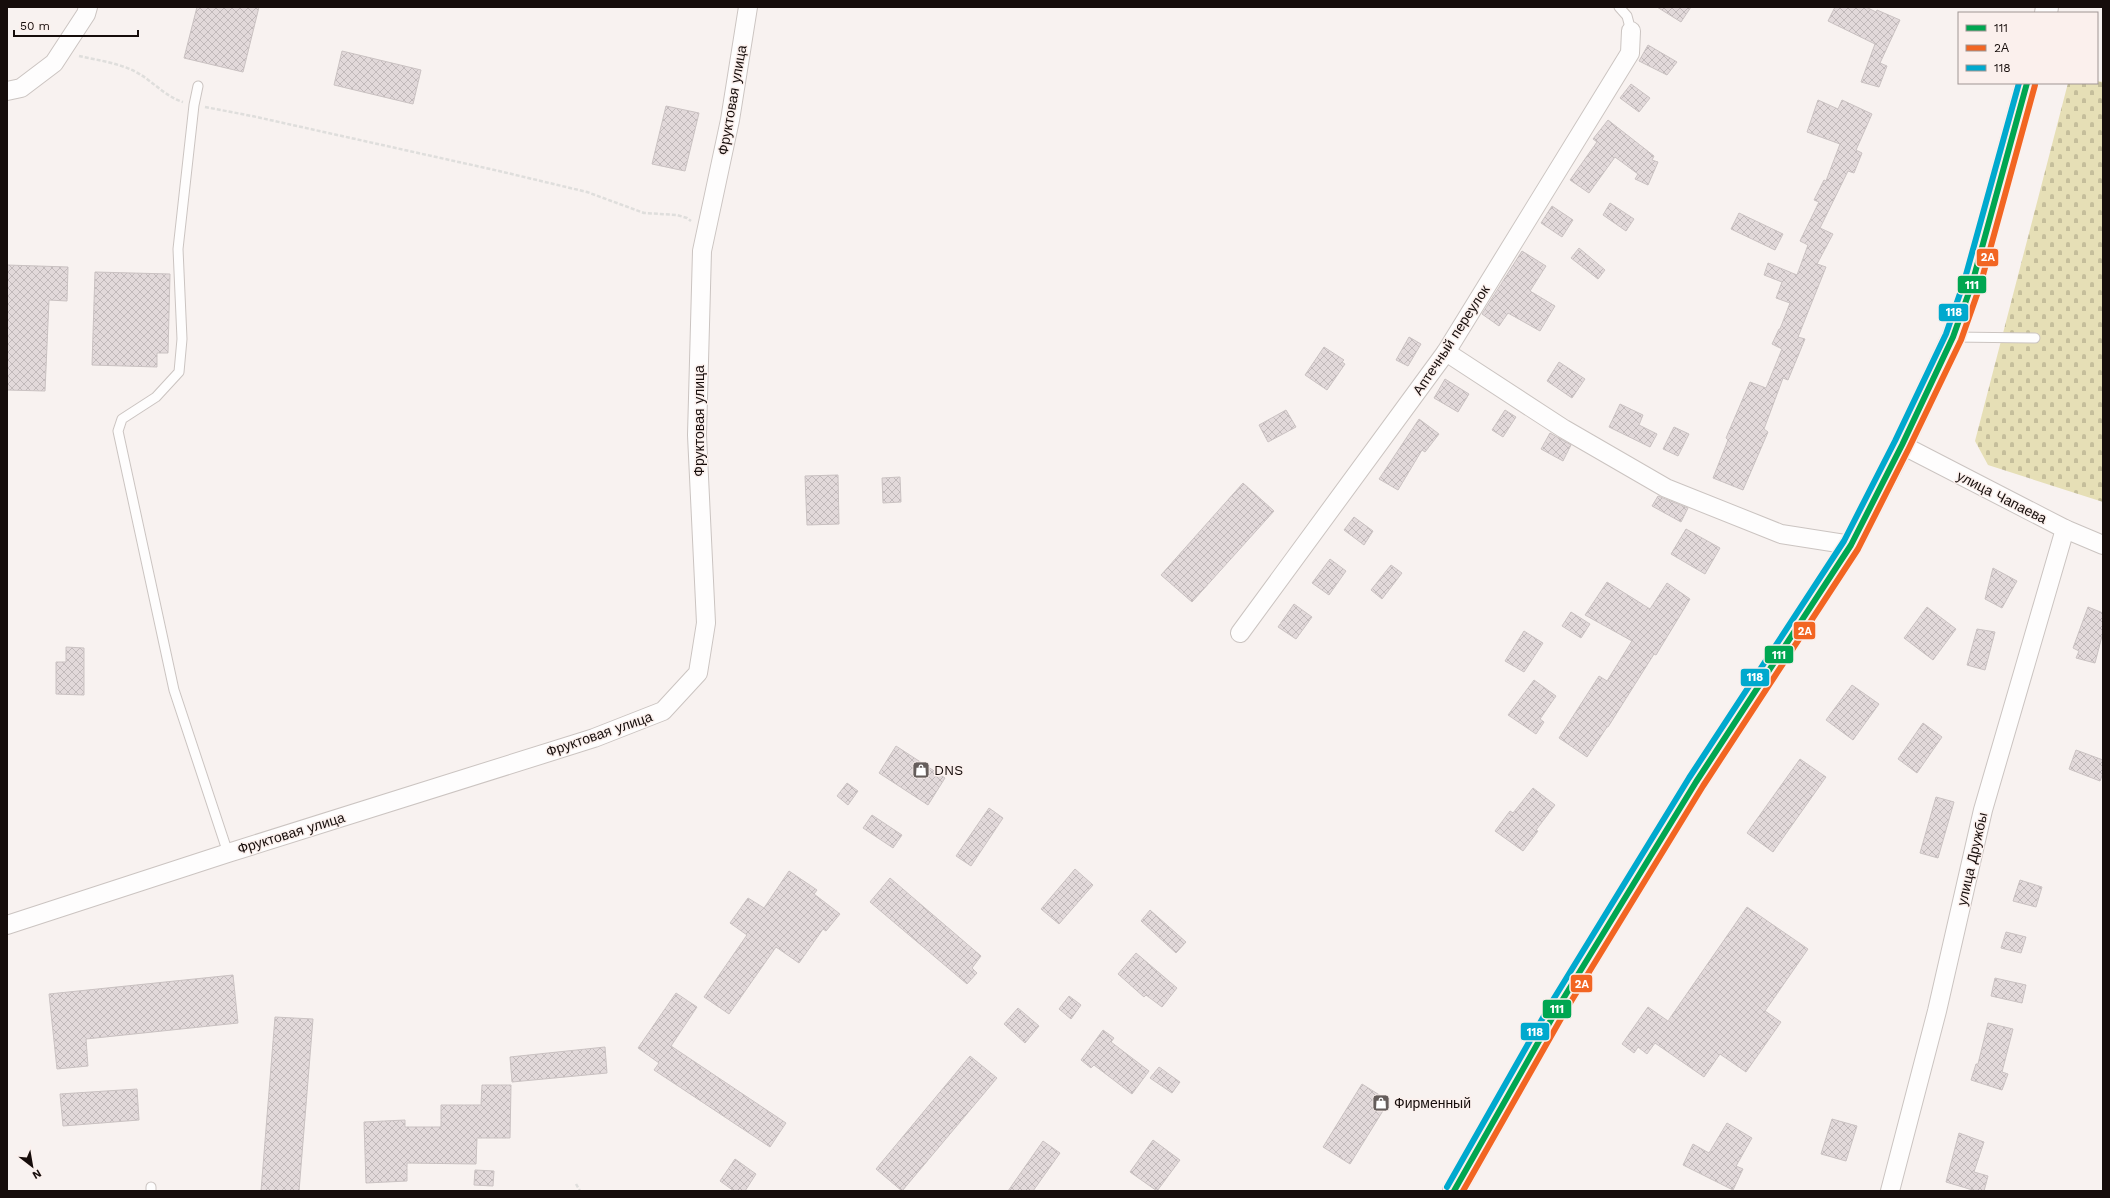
<svg xmlns="http://www.w3.org/2000/svg" width="2110" height="1198" viewBox="0 0 2110 1198" font-family="'Work Sans',sans-serif">
<defs>
<pattern id="cemetery-stones" width="16" height="16" patternUnits="userSpaceOnUse"><rect width="16" height="16" fill="#e6dfb6"/><path d="M2 7V4a2 2 0 0 1 4 0v3zM10 15v-3a2 2 0 0 1 4 0v3z" fill="#c5be9b"/></pattern>
<pattern id="building-cross-hatch" width="8" height="8" patternUnits="userSpaceOnUse"><rect width="8" height="8" fill="#e2d9da"/><path d="M0 0l8 8M0 8l8-8" fill="none" stroke="#c1b9ba"/></pattern>
</defs>
<rect width="100%" height="100%" fill="#f8f2f0"/>
<!-- cemetery -->
<path fill="url(#cemetery-stones)" d="M2097,81L2103,82V502L1988,465L1975,441L2068,83H2097Z"/>
<!-- building -->
<g fill="url(#building-cross-hatch)" stroke="#cac2c2">
<path d="M197,7H259L243,72L184,58Z"/>
<path d="M1657,7H1691L1681,22Z"/>
<path d="M1835,7H1866L1876,12L1877,10L1900,20L1880,63L1887,66L1879,87L1861,82L1875,44L1828,21Z"/>
<path d="M1648,45L1677,62L1667,75L1639,61Z"/>
<path d="M342,51L421,70L413,104L334,85Z"/>
<path d="M1631,84L1650,98L1639,112L1620,98Z"/>
<path d="M1818,100L1838,109L1842,100L1872,114L1856,150L1862,153L1854,173L1848,171L1820,228L1833,234L1817,264L1826,267L1798,337L1805,339L1788,380L1783,378L1764,429L1768,432L1743,490L1713,478L1728,440L1726,438L1750,382L1766,388L1782,349L1772,344L1779,329H1780L1790,303L1776,298L1782,282L1764,275L1768,263L1797,275L1808,245L1800,241L1819,202L1814,200L1824,180L1826,181L1840,144L1807,132Z"/>
<path d="M666,106L699,113L685,171L652,164Z"/>
<path d="M1608,120L1654,156L1652,160L1658,162L1648,185L1635,179L1638,174L1615,157L1589,193L1570,180L1597,142L1593,139Z"/>
<path d="M1610,203L1634,219L1626,231L1603,215Z"/>
<path d="M1552,206L1573,220L1562,237L1541,223Z"/>
<path d="M1739,213L1783,234L1775,250L1731,229Z"/>
<path d="M1579,248L1605,270L1598,279L1571,258Z"/>
<path d="M1522,251L1546,266L1530,291L1555,306L1540,331L1508,313L1499,326L1482,314Z"/>
<path d="M7,265L68,267L67,301L49,300L45,391L7,390Z"/>
<path d="M95,272L170,274L168,353H157V367L92,365Z"/>
<path d="M1409,337L1421,344L1408,366L1396,360Z"/>
<path d="M1324,347L1344,360L1342,362L1345,364L1327,390L1305,375Z"/>
<path d="M1559,362L1585,379L1572,398L1547,381Z"/>
<path d="M1445,379L1469,394L1458,412L1434,398Z"/>
<path d="M1620,404L1643,415L1639,425L1657,434L1650,447L1609,427Z"/>
<path d="M1286,410L1296,427L1268,442L1259,425Z"/>
<path d="M1505,410L1516,417L1503,437L1492,430Z"/>
<path d="M1419,419L1439,434L1425,452L1422,450L1398,490L1379,479Z"/>
<path d="M1674,427L1689,434L1678,456L1663,449Z"/>
<path d="M1550,433L1571,445L1563,461L1541,449Z"/>
<path d="M838,475L839,524L807,525L805,476Z"/>
<path d="M900,477L901,502L883,503L882,478Z"/>
<path d="M1243,483L1274,511L1192,602L1161,575Z"/>
<path d="M1658,496L1688,508L1681,522L1652,506Z"/>
<path d="M1354,517L1373,531L1364,545L1344,530Z"/>
<path d="M1686,529L1720,548L1705,574L1671,554Z"/>
<path d="M1330,559L1346,571L1329,595L1312,583Z"/>
<path d="M1391,565L1402,573L1382,599L1371,590Z"/>
<path d="M1993,568L2017,581L2002,608L1985,599Z"/>
<path d="M1607,582L1650,609L1667,583L1690,599L1656,655L1654,654L1608,727H1607L1587,757L1559,738L1599,676L1607,681L1632,641L1585,615Z"/>
<path d="M1294,604L1312,617L1296,639L1278,627Z"/>
<path d="M1927,607L1956,629L1933,660L1904,638Z"/>
<path d="M2088,607L2103,613V632L2095,663L2076,658L2079,651L2073,648Z"/>
<path d="M1571,612L1590,624L1581,638L1562,626Z"/>
<path d="M1977,629L1995,632L1985,670L1967,665Z"/>
<path d="M1524,631L1543,643L1524,672L1505,661Z"/>
<path d="M66,647L84,648V695L56,694V662H66Z"/>
<path d="M1534,680L1556,696L1540,719L1544,722L1536,734L1508,715Z"/>
<path d="M1852,685L1879,704L1853,740L1826,720Z"/>
<path d="M1923,723L1942,737L1917,773L1898,759Z"/>
<path d="M896,746L945,778L928,805L879,773Z"/>
<path d="M2076,750L2103,760V773L2100,781L2069,769Z"/>
<path d="M1800,759L1826,777L1773,852L1747,833Z"/>
<path d="M847,783L858,791L848,805L837,796Z"/>
<path d="M1533,788L1555,805L1536,830L1538,831L1523,851L1495,831L1510,811L1513,813Z"/>
<path d="M1936,797L1954,802L1938,858L1920,853Z"/>
<path d="M989,808L1003,818L971,866L956,856Z"/>
<path d="M872,815L902,835L893,848L863,828Z"/>
<path d="M1075,869L1093,885L1059,924L1041,909Z"/>
<path d="M789,871L817,890L814,894L840,914L826,931L823,929L799,963L776,947L729,1014L704,997L747,935L730,923L748,898L764,908Z"/>
<path d="M890,878L981,956L972,968L977,973L967,984L870,902Z"/>
<path d="M2020,880L2042,887L2036,907L2013,901Z"/>
<path d="M1747,907L1808,949L1765,1011L1781,1022L1746,1072L1720,1054L1704,1077L1655,1043L1647,1054L1638,1047L1634,1053L1622,1044L1648,1007L1668,1021Z"/>
<path d="M1150,910L1186,942L1176,953L1141,921Z"/>
<path d="M2006,932L2026,937L2021,953L2001,948Z"/>
<path d="M1136,953L1177,988L1162,1007L1146,995L1144,997L1118,974Z"/>
<path d="M233,975L238,1023L86,1039L88,1066L57,1069L49,994Z"/>
<path d="M1995,978L2026,985L2022,1003L1991,996Z"/>
<path d="M676,993L697,1007L671,1046L786,1123L770,1147L654,1070L659,1063L638,1048Z"/>
<path d="M1069,996L1081,1005L1071,1019L1059,1009Z"/>
<path d="M1018,1008L1039,1026L1025,1043L1004,1024Z"/>
<path d="M275,1017L313,1019L299,1191H261Z"/>
<path d="M1988,1023L2013,1029L2002,1072L2008,1074L2002,1090L1971,1080L1976,1064H1978Z"/>
<path d="M1103,1030L1114,1038L1111,1042L1149,1071L1132,1094L1094,1065L1091,1068L1081,1060Z"/>
<path d="M605,1047L607,1073L512,1082L510,1057Z"/>
<path d="M970,1056L997,1078L902,1191L876,1169Z"/>
<path d="M1159,1067L1180,1082L1172,1093L1150,1078Z"/>
<path d="M1362,1084L1389,1101L1350,1164L1323,1147Z"/>
<path d="M482,1085H511L510,1138H477L476,1164L407,1163V1181L366,1183L364,1122L405,1120V1127H441V1105H481Z"/>
<path d="M137,1089L139,1120L63,1126L60,1094Z"/>
<path d="M1832,1119L1857,1126L1846,1161L1821,1154Z"/>
<path d="M1727,1123L1752,1138L1736,1166L1743,1169L1733,1190L1683,1165L1693,1144L1709,1153Z"/>
<path d="M1959,1133L1984,1142L1974,1172L1988,1176L1984,1191H1976L1946,1182Z"/>
<path d="M1153,1140L1180,1160L1157,1191L1130,1172Z"/>
<path d="M1043,1141L1060,1153L1033,1191H1008Z"/>
<path d="M735,1159L756,1174L745,1191H734L720,1181Z"/>
<path d="M475,1170L494,1171L493,1186L474,1185Z"/>
</g>
<g fill="none" stroke-linecap="round" stroke-linejoin="round">
<!-- lane casing -->
<g stroke="#cbc4c1" stroke-width="11">
<g id="lane">
<path d="M1619,7L1627,16L1631,31"/>
<path d="M198,86L194,105L178,249L182,339L179,372L156,397L122,419L118,431L174,690L228,853"/>
<path d="M1953,337L2035,338"/>
<path d="M151,1187V1191"/>
</g>
</g>
<!-- street casing -->
<g stroke="#cbc4c1" stroke-width="20">
<g id="street">
<path d="M7,91L21,88L54,63L86,14L88,7"/>
<path d="M1446,352L1564,429L1666,488L1781,534L1851,545"/>
<path d="M1902,445L2065,529L2103,545"/>
<path d="M1240,633L1446,352L1630,53L1631,31"/>
<path d="M7,925L228,853L594,738L663,711L698,673L706,623L697,435L702,251L730,120L748,7"/>
<path d="M1890,1191L1937,1011L1983,810L2065,529"/>
</g>
</g>
<!-- primary casing -->
<g stroke="#cbc4c1" stroke-width="24">
<g id="primary">
<path d="M2046,13L2047,7"/>
<path d="M1454,1191L1560,1004L1696,782L1851,545L1902,445L1953,337L1972,284L2027,83"/>
</g>
</g>
<!-- path -->
<g stroke="#dfdedc" stroke-width="2.5" stroke-dasharray="4 2" stroke-linecap="butt">
<path d="M79,56C97,60 119,63 136,72C153,81 164,96 183,102"/>
<path d="M205,107L252,116L499,171L587,192L644,213L677,215L687,218L691,221"/>
<path d="M576,1184L580,1191"/>
</g>
<!-- lane -->
<use href="#lane" stroke="#fefdfd" stroke-width="9"/>
<!-- street -->
<use href="#street" stroke="#fefdfd" stroke-width="18"/>
<!-- primary -->
<use href="#primary" stroke="#fefdfd" stroke-width="22"/>
<!-- bus-1 casing -->
<g stroke="#fbf0ed" stroke-width="9">
<path id="bus-1" d="M1454,1191L1560,1004L1696,782L1851,545L1902,445L1953,337L1972,284L2027,83"/>
</g>
<!-- bus-2 casing -->
<g stroke="#fbf0ed" stroke-width="9">
<path id="bus-2" d="M1463,1191L1567,1008L1703,786L1858,549L1909,448L1961,340L1980,286L2035,85"/>
</g>
<!-- bus-3 casing -->
<g stroke="#fbf0ed" stroke-width="9">
<path id="bus-3" d="M1447,1187L1553,1000L1689,778L1844,541L1895,441L1946,334L1964,282L2019,83"/>
</g>
<!-- bus-1 -->
<use href="#bus-1" stroke="#00a651" stroke-width="6"/>
<!-- bus-2 -->
<use href="#bus-2" stroke="#f26522" stroke-width="6"/>
<!-- bus-3 -->
<use href="#bus-3" stroke="#00a9ce" stroke-width="6"/>
</g>
<!-- icons -->
<defs>
<g id="shop-square" transform="scale(0.9)"><rect x="-9" y="-9" width="18" height="18" rx="4" fill="#655d5b" stroke="#fbf0ed"/><path d="M-5-2.5h2.3a2.7 3.5 0 0 1 5.4 0H5L5.5 6h-11ZM-1.5-2.5h3a1.5 2.3 0 0 0-3 0Z" fill="#fff"/></g>
</defs>
<g fill-rule="evenodd">
<use href="#shop-square" x="921" y="770"/>
<use href="#shop-square" x="1381" y="1103"/>
</g>
<g text-anchor="middle" stroke-width="3" stroke-linejoin="round" paint-order="stroke">
<!-- street labels -->
<g font-size="14" fill="#160d0b" stroke="#fbf0ed">
<text transform="translate(732 100) rotate(-80)" y="5">Фруктовая улица</text>
<text transform="translate(1451 340) rotate(-57)" y="5">Аптечный переулок</text>
<text transform="translate(699 421) rotate(-90)" y="5">Фруктовая улица</text>
<text transform="translate(2002 497) rotate(27)" y="5">улица Чапаева</text>
<text transform="translate(599 734) rotate(-19)" y="5">Фруктовая улица</text>
<text transform="translate(291 833) rotate(-17)" y="5">Фруктовая улица</text>
<text transform="translate(1972 859) rotate(-77)" y="5">улица Дружбы</text>
</g>
<!-- poi labels -->
<g font-size="14" fill="#160d0b" stroke="#fbf0ed" text-anchor="start">
<text x="934" y="775">DNS</text>
<text x="1394" y="1108">Фирменный</text>
</g>
</g>
<g stroke="#fbf0ed" stroke-width="1.5">
<rect x="1976" y="248" width="23" height="19" rx="4" fill="#f26522"/>
<rect x="1957" y="275" width="30" height="19" rx="4" fill="#00a651"/>
<rect x="1938" y="303" width="31" height="19" rx="4" fill="#00a9ce"/>
<rect x="1793" y="621" width="23" height="19" rx="4" fill="#f26522"/>
<rect x="1764" y="645" width="30" height="19" rx="4" fill="#00a651"/>
<rect x="1740" y="668" width="30" height="19" rx="4" fill="#00a9ce"/>
<rect x="1570" y="974" width="23" height="19" rx="4" fill="#f26522"/>
<rect x="1542" y="999" width="30" height="20" rx="4" fill="#00a651"/>
<rect x="1520" y="1022" width="30" height="19" rx="4" fill="#00a9ce"/>
</g>
<g font-size="11" text-anchor="middle" font-weight="bold" fill="#fff">
<text x="1988" y="261">2А</text>
<text x="1972" y="289">111</text>
<text x="1954" y="316">118</text>
<text x="1805" y="635">2А</text>
<text x="1779" y="659">111</text>
<text x="1755" y="681">118</text>
<text x="1582" y="988">2А</text>
<text x="1557" y="1013">111</text>
<text x="1535" y="1036">118</text>
</g>
<!-- border -->
<rect width="2110" height="1198" fill="none" stroke="#160d0b" stroke-width="16"/>
<!-- legend -->
<rect x="1958" y="12" width="140" height="72" fill="#fbf0ed" stroke="#9f9593"/>
<rect x="1966" y="25" width="20" height="6" fill="#00a651" stroke="#9f9593"/>
<text x="1994" y="32" font-size="12" fill="#160d0b">111</text>
<rect x="1966" y="45" width="20" height="6" fill="#f26522" stroke="#9f9593"/>
<text x="1994" y="52" font-size="12" fill="#160d0b">2А</text>
<rect x="1966" y="65" width="20" height="6" fill="#00a9ce" stroke="#9f9593"/>
<text x="1994" y="72" font-size="12" fill="#160d0b">118</text>
<!-- north arrow -->
<g transform="translate(32 1166) rotate(149)" stroke="#fbf0ed" stroke-width="3" paint-order="stroke">
<path d="M0-3L7 15L0 10L-7 15Z" fill="#160d0b"/>
<text y="-6" font-size="11" font-weight="bold" text-anchor="middle" fill="#160d0b">N</text>
</g>
<!-- scale -->
<path d="M14 30v6h124v-6" fill="none" stroke="#160d0b" stroke-width="2"/>
<text x="20" y="30" font-size="12" fill="#160d0b" stroke="#fbf0ed" stroke-width="3" paint-order="stroke">50 m</text>
</svg>
